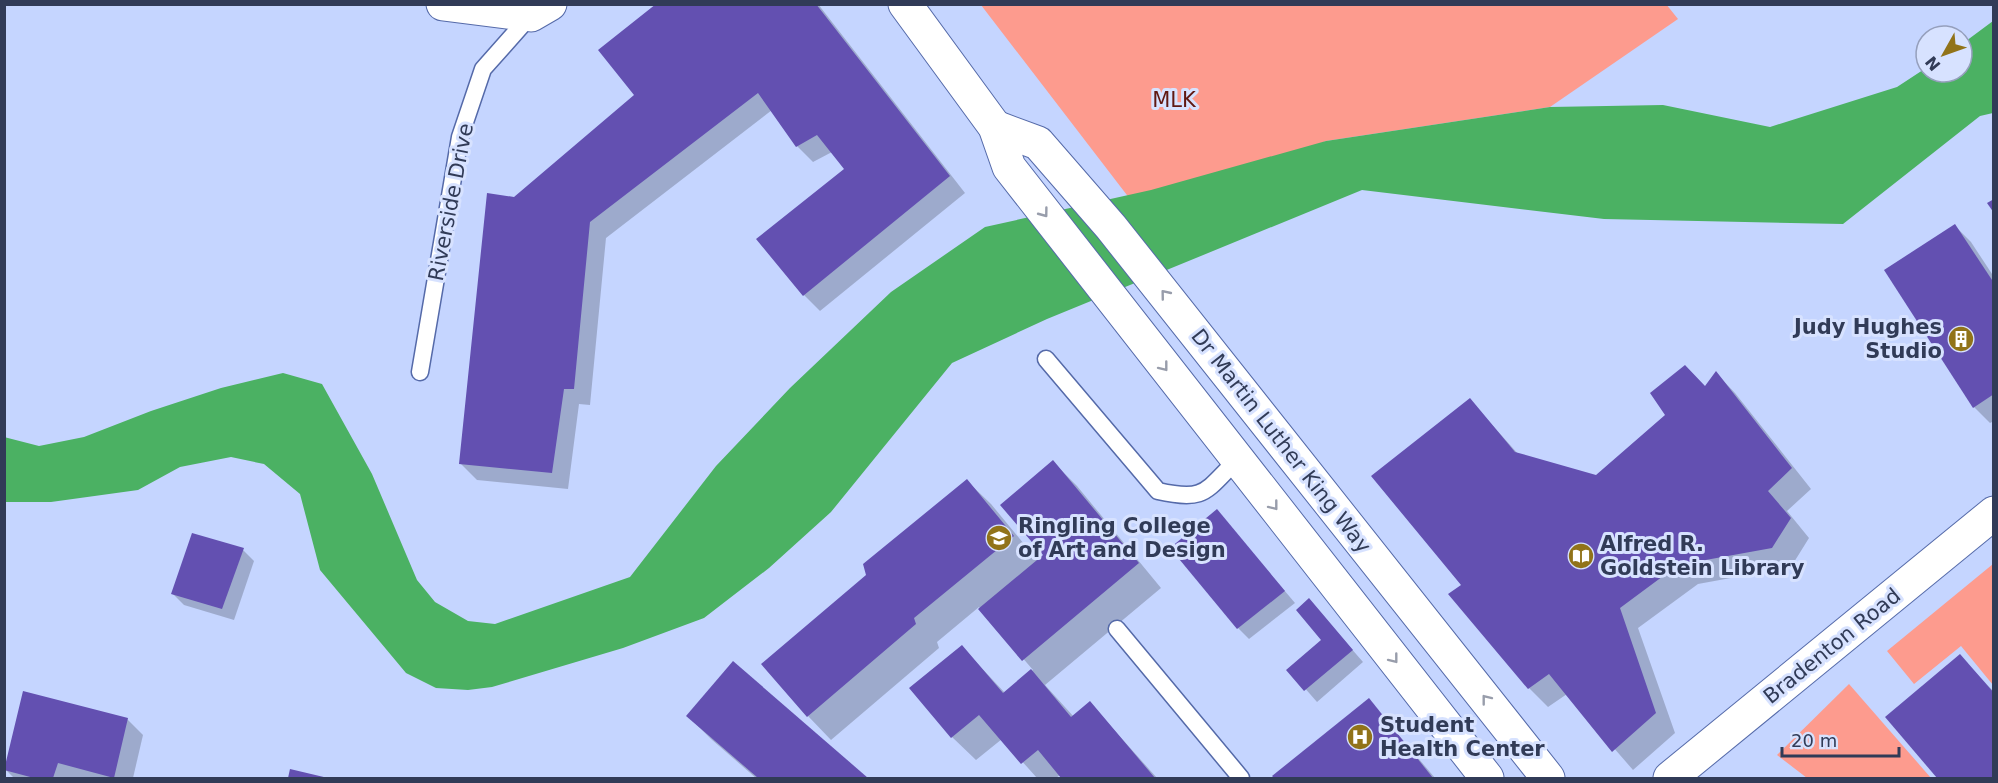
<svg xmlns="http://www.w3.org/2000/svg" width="1998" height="783" viewBox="0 0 1998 783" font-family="'DejaVu Sans',sans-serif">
<rect width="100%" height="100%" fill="#c5d5ff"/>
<!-- green -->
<g fill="#fd9b8e">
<path d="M1666,4L1678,19L1550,107L1326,141L1143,216L981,5Z"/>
<path d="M1993,564V685L1961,646L1914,684L1887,651Z"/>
<path d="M1849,684L1931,778H1807L1777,755Z"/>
</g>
<!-- water -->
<path fill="#4bb163" d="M1993,21V113L1980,116L1843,224L1604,219L1362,190L1047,319L952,363L831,512L769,568L704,618L623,648L492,687L468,690L436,688L406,673L320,570L300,494L264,464L231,457L180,467L138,490L51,502H5L4,437L39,446L84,437L151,411L221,388L283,373L322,384L372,474L417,580L435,602L468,621L495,624L630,577L716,466L790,388L891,292L985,227L1151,190L1326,141L1550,107L1663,105L1770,127L1897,87L1926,68V72H1962V44Z"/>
<!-- shadow -->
<g fill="#0003">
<path d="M659,4H818L965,193L820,311L804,295L846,169L832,152L813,162L797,146L772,110L606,238L590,405L579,404L568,489L477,480L461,464L515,198L636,95Z"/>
<path d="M1955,226L1971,242L1994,277V421L1990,423L1974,407Z"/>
<path d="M1716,373L1735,393L1811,489L1787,511L1809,538L1791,567L1698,584L1638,628L1675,733L1633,770L1567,694L1548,707L1529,688L1463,586L1470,400L1519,455L1596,477L1705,388Z"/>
<path d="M1053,462L1077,486L1161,588L1045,685L1074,717L1090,703L1157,778H1063L1060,775L1056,778H1037L1002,739L976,760L952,737L962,647L1005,693L1033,670L979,607L937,642L939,648L831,740L808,716L867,576L967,481L991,504L1038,561L1045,555Z"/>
<path d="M1217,511L1295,603L1249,639L1238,628Z"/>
<path d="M243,550L254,561L234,620L184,605L172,593Z"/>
<path d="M1309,600L1363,662L1317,702L1289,670L1323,641Z"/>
<path d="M1960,656L1994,692V778H1939L1887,718Z"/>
<path d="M733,663L866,778H756L711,739L688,716Z"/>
<path d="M1369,700L1435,778H1276L1274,776Z"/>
<path d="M127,719L143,735L133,778H14L5,769Z"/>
</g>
<!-- building -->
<g fill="#6350b1">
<path d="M656,4H816L950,176L803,296L756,239L844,169L817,135L796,147L758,93L590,222L574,389H564L552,473L459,464L487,193L514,197L634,95L598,50Z"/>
<path d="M1994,199V213L1987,203Z"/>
<path d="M1955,224L1994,283V394L1973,408L1884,270Z"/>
<path d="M1685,365L1705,386L1716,371L1792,468L1768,491L1791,518L1772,548L1678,565L1620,608L1656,713L1612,752L1549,674L1528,689L1448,594L1461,585L1371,476L1470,398L1515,452L1596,475L1665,415L1650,393Z"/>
<path d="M1053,460L1139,563L1022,661L978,609L1043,555L1000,505Z"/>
<path d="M967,479L1014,536L914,618L916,624L807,717L761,664L866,575L863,564Z"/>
<path d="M1217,509L1285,591L1237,629L1170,548Z"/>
<path d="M192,533L244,548L222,609L171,594Z"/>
<path d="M1309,598L1353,650L1304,691L1286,670L1321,640L1296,610Z"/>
<path d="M962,645L1003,693L1031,669L1071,717L1090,701L1155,778H1061L1038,750L1021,764L979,715L951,738L909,688Z"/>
<path d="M1960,654L1994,693V778H1937L1885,717Z"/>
<path d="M733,661L868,778H758L686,716Z"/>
<path d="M23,691L128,718L114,778L58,763L53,778H34L4,770Z"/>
<path d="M1369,698L1433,778H1274L1272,776Z"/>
<path d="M290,769L328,778H288Z"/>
</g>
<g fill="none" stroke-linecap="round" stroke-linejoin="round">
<!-- service casing -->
<g stroke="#556aa9" stroke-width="19">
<g id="service">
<path d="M1046,359L1158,491C1206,502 1205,491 1238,459"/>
<path d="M420,372L460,137L483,69L531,15"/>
<path d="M1117,629L1241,778"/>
</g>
</g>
<!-- minor casing -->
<g stroke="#556aa9" stroke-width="35">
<path id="minor" d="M443,4L531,15L550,4"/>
</g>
<!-- tertiary casing -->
<g stroke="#556aa9" stroke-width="35">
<g id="tertiary">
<path d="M905,4L995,127L1009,167L1487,778"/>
<path d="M995,127L1038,143L1111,227L1548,778"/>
<path d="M1670,778L1994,513"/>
</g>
</g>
<!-- service -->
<use href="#service" stroke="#fff" stroke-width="16"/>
<!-- minor -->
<use href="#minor" stroke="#fff" stroke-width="33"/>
<!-- tertiary -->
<use href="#tertiary" stroke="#fff" stroke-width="33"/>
</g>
<!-- one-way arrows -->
<defs><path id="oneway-chevron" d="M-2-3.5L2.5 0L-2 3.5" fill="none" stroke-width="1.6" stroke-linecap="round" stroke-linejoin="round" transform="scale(1.5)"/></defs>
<g stroke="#989dab">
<use href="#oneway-chevron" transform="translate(1044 213) rotate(53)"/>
<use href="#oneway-chevron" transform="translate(1165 294) rotate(-129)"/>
<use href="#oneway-chevron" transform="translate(1164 367) rotate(52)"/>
<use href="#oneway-chevron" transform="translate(1274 506) rotate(52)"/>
<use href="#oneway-chevron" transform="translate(1394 659) rotate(52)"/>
<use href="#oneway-chevron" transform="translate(1486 699) rotate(-128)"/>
</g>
<!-- icons -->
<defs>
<g id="building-disc" transform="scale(1.35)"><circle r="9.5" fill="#917319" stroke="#d7e2ff"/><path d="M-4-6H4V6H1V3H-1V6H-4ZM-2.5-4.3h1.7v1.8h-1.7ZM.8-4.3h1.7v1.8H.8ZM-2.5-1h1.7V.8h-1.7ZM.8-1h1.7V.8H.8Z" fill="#fff"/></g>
<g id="university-disc" transform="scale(1.35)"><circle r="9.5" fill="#917319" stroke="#d7e2ff"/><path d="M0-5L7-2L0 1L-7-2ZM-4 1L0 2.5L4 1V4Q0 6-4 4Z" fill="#fff"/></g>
<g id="library-disc" transform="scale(1.35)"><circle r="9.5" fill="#917319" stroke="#d7e2ff"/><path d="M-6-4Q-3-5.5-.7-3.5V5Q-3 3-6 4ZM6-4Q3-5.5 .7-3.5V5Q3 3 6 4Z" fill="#fff"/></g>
<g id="hospital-disc" transform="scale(1.35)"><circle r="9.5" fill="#917319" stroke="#d7e2ff"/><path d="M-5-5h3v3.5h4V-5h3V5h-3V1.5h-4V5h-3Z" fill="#fff"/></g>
</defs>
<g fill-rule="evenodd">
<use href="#building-disc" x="1961" y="339"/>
<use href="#university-disc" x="999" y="538"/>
<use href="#library-disc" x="1581" y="556"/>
<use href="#hospital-disc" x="1360" y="737"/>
</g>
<g text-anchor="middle" stroke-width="6" stroke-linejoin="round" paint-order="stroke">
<!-- park labels -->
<g font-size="21" fill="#611812" stroke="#d7e2ff">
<text x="1174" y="107">MLK</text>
</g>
<!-- street labels -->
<g font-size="21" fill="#313b57" stroke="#d7e2ff">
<text transform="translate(451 202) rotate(-79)" y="7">Riverside Drive</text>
<text transform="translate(1281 441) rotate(52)" y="7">Dr Martin Luther King Way</text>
<text transform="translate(1832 646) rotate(-39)" y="7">Bradenton Road</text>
</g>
<!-- poi labels -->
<g font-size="21" font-weight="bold" fill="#313b57" stroke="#d7e2ff" text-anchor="start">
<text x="1942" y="334" text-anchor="end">Judy Hughes<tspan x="1942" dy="24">Studio</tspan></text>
<text x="1018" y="533">Ringling College<tspan x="1018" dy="24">of Art and Design</tspan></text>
<text x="1600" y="551">Alfred R.<tspan x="1600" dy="24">Goldstein Library</tspan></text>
<text x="1380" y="732">Student<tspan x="1380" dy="24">Health Center</tspan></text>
</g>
</g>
<!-- border -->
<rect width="1998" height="783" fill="none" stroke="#313b57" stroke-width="12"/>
<!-- north arrow -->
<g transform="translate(1944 54) rotate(230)"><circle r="28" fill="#d7e2ff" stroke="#959fbc" stroke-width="1.5"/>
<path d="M0-4.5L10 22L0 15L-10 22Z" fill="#917319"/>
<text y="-9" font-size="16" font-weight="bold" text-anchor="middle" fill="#313b57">N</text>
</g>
<!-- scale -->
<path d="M1782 747v9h117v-9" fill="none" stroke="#313b57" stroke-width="3"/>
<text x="1791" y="747" font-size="18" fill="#313b57" stroke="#d7e2ff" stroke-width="4.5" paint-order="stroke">20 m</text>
</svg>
